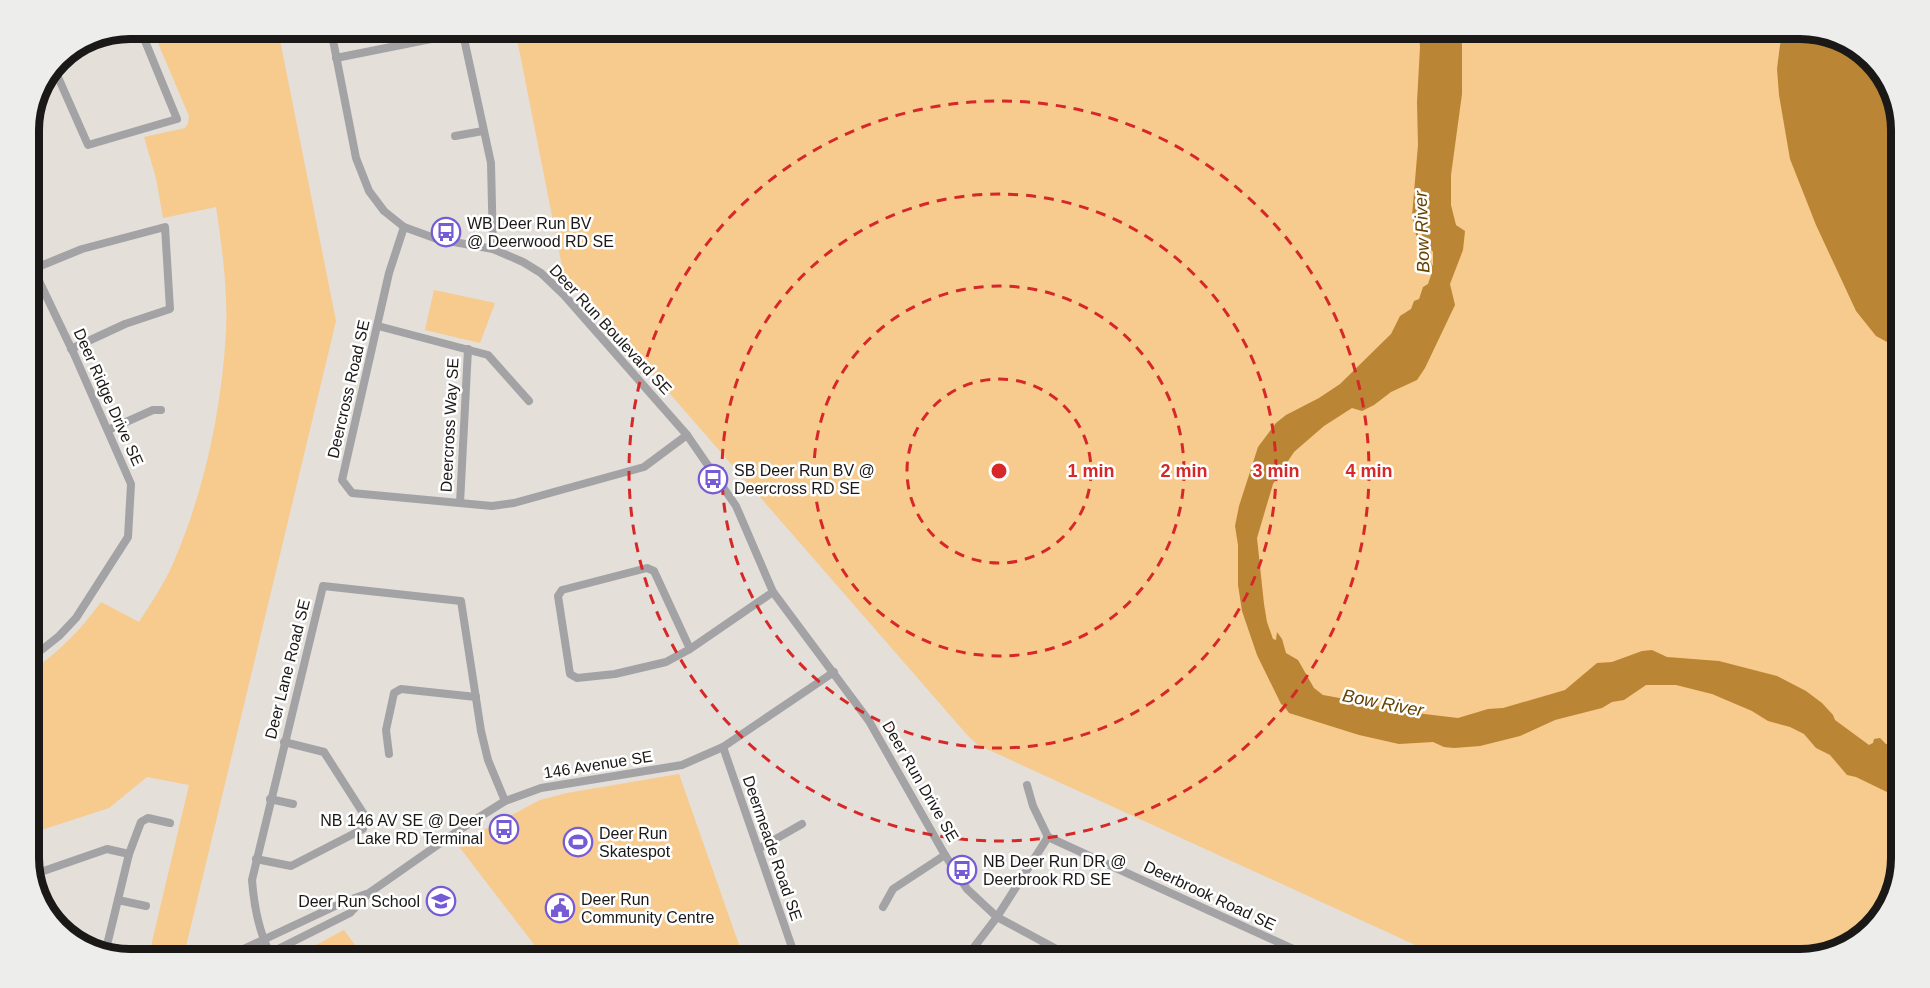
<svg xmlns="http://www.w3.org/2000/svg" width="1930" height="988" viewBox="0 0 1930 988" font-family="Helvetica,sans-serif">
<rect width="100%" height="100%" fill="#e4dfd9"/>
<!-- green -->
<g fill="#f7ca8d">
<path d="M1800,29L1901,298V858L1891,903L1851,946L1800,959H1446L978,745L969,737L563,271L516,34Z"/>
<path d="M279,35L336,321L183,959H148L189,785L147,777L109,808L29,834V726L31,725L29,721V673C61,650 78,633 101,602L139,622C153,600 168,578 177,554C206,484 222,406 226,331C228,290 222,247 216,207L163,218L156,178L144,137L185,128L188,124L189,116L155,36Z"/>
<path d="M434,290L495,303L480,343L425,330Z"/>
<path d="M679,774L744,959H529L539,951L457,844L540,800L567,793Z"/>
<path d="M344,930L365,959H290Z"/>
</g>
<!-- water -->
<g fill="#ba8635" fill-rule="evenodd">
<path d="M1785,29H1800L1845,39L1885,74L1901,124V373L1887,342L1876,336L1856,311L1816,225L1790,159L1779,95L1777,69L1780,45Z"/>
<path d="M1419,30H1462V94L1451,175V205L1456,225L1465,231L1463,250L1450,284L1455,305L1425,368L1417,380L1391,392L1374,405L1362,411L1352,408L1324,426L1294,452L1273,484L1257,538L1264,604L1267,622L1273,639L1276,640L1277,632L1282,639L1286,653L1298,660L1314,688L1323,695L1367,703L1391,710L1458,718L1488,709L1503,708L1565,690L1597,663L1612,662L1642,651L1652,650L1667,657L1719,661L1777,676L1806,691L1822,703L1833,715L1835,720L1869,745L1873,743L1874,739L1880,738L1886,744L1895,746L1901,754V794L1889,793L1856,777L1847,775L1830,755L1816,748L1804,734L1790,727L1768,721L1752,711L1712,694L1676,685H1646L1624,700L1612,702L1602,708L1555,720L1520,736L1480,746L1454,748L1444,747L1433,742L1399,744L1359,735L1289,713L1284,706L1281,704L1257,655L1242,611L1238,585V545L1235,526L1239,506L1258,447L1276,423L1286,415L1319,398L1340,384L1391,334L1400,316L1411,309L1414,301L1419,299L1423,287L1428,284L1432,272L1431,265L1418,245L1412,216L1418,145L1417,102L1420,47ZM1416,220L1424,240L1433,252V266L1419,242Z"/>
</g>
<g fill="none" stroke-linecap="round" stroke-linejoin="round">
<!-- minor -->
<g stroke="#a3a3a6" stroke-width="8">
<path d="M463,34L491,163L493,249"/>
<path d="M332,35L356,158L369,191L384,211L404,227L437,239L493,249L523,262L541,273L564,295L687,435L736,506L773,592L869,721L945,855L967,889L997,917L1075,959"/>
<path d="M336,58L451,35"/>
<path d="M54,68L88,145L177,119L143,36"/>
<path d="M455,136L483,131"/>
<path d="M404,227L389,273L342,480L352,493L492,506L514,503L644,467L687,435"/>
<path d="M29,260L74,354L131,484L128,537L76,618L59,636L29,660"/>
<path d="M33,269L82,249L165,227L170,309L125,324L71,349"/>
<path d="M378,326L488,355L529,401"/>
<path d="M108,430L153,410H161"/>
<path d="M460,503L468,349"/>
<path d="M690,649L654,571L647,568L562,590L558,596L570,674L577,678L615,674L666,662L690,649L773,592"/>
<path d="M723,747L796,959"/>
<path d="M389,754L386,730L394,693L401,689L476,697"/>
<path d="M1027,785L1033,806L1048,837"/>
<path d="M270,799L293,804"/>
<path d="M758,849L802,824"/>
<path d="M256,859L291,866L363,829L365,816L324,752L284,742"/>
<path d="M32,875L107,849L129,854"/>
<path d="M118,900L146,906"/>
<path d="M883,907L893,889L945,855"/>
<path d="M103,953L108,941L129,854L141,822L148,818L170,823"/>
<path d="M270,953C258,930 254,906 252,880L323,586L461,601L481,731L488,760L505,801"/>
<path d="M222,959L344,902L366,894"/>
<path d="M258,959L350,913L369,893L459,830L505,801L541,788L682,765L723,747L834,672"/>
<path d="M965,959L997,917L1048,837L1315,959"/>
</g>
</g>
<!-- distance rings -->
<g fill="none" stroke="#d62828" stroke-width="3" stroke-dasharray="10 8">
<circle cx="999" cy="471" r="92"/>
<circle cx="999" cy="471" r="185"/>
<circle cx="999" cy="471" r="277"/>
<circle cx="999" cy="471" r="370"/>
</g>
<!-- icons -->
<defs>
<g id="bus-ring" transform="scale(1.5)"><circle r="9.5" fill="#fff" stroke="#755bd5" stroke-width="1.5"/><path d="M-5-6H5V4H4V6H2V4H-2V6H-4V4H-5ZM-3.5-4V0h7V-4ZM-3.5 1.2v1.5H-2V1.2ZM2 1.2v1.5H3.5V1.2Z" fill="#755bd5"/></g>
<g id="stadium-ring" transform="scale(1.5)"><circle r="9.5" fill="#fff" stroke="#755bd5" stroke-width="1.5"/><path d="M0-5a6.5 5 0 1 0 0 10a6.5 5 0 1 0 0-10ZM-3.5-1.8h7v3.6h-7Z" fill="#755bd5"/></g>
<g id="school-ring" transform="scale(1.5)"><circle r="9.5" fill="#fff" stroke="#755bd5" stroke-width="1.5"/><path d="M0-5L7-2L0 1L-7-2ZM-4 1L0 2.5L4 1V4Q0 6-4 4Z" fill="#755bd5"/></g>
<g id="civic-ring" transform="scale(1.5)"><circle r="9.5" fill="#fff" stroke="#755bd5" stroke-width="1.5"/><path d="M-.6-6.5H3V-4.5H.6V-3L4-1V1h2V6H-6V1h2V-1L-.6-3ZM-1.2 2.5V6h2.4V2.5Z" fill="#755bd5"/></g>
</defs>
<g fill-rule="evenodd">
<use href="#bus-ring" x="446" y="232"/>
<use href="#bus-ring" x="713" y="479"/>
<use href="#bus-ring" x="504" y="829"/>
<use href="#stadium-ring" x="578" y="842"/>
<use href="#bus-ring" x="962" y="870"/>
<use href="#school-ring" x="441" y="901"/>
<use href="#civic-ring" x="560" y="908"/>
</g>
<g text-anchor="middle" stroke-width="5" stroke-linejoin="round" paint-order="stroke">
<!-- poi labels -->
<g font-size="16" fill="#1b1917" stroke="#fff" text-anchor="start">
<text x="467" y="229">WB Deer Run BV<tspan x="467" dy="18">@ Deerwood RD SE</tspan></text>
<text x="734" y="476">SB Deer Run BV @<tspan x="734" dy="18">Deercross RD SE</tspan></text>
<text x="483" y="826" text-anchor="end">NB 146 AV SE @ Deer<tspan x="483" dy="18">Lake RD Terminal</tspan></text>
<text x="599" y="839">Deer Run<tspan x="599" dy="18">Skatespot</tspan></text>
<text x="983" y="867">NB Deer Run DR @<tspan x="983" dy="18">Deerbrook RD SE</tspan></text>
<text x="581" y="905">Deer Run<tspan x="581" dy="18">Community Centre</tspan></text>
<text x="420" y="907" text-anchor="end">Deer Run School</text>
</g>
<!-- street labels -->
<g font-size="16" fill="#1b1917" stroke="#fff">
<text transform="translate(611 329) rotate(47)" y="6">Deer Run Boulevard SE</text>
<text transform="translate(348 389) rotate(-77)" y="6">Deercross Road SE</text>
<text transform="translate(109 397) rotate(66)" y="6">Deer Ridge Drive SE</text>
<text transform="translate(449 425) rotate(-87)" y="6">Deercross Way SE</text>
<text transform="translate(287 669) rotate(-76)" y="6">Deer Lane Road SE</text>
<text transform="translate(598 764) rotate(-9)" y="6">146 Avenue SE</text>
<text transform="translate(921 781) rotate(60)" y="6">Deer Run Drive SE</text>
<text transform="translate(773 848) rotate(71)" y="6">Deermeade Road SE</text>
<text transform="translate(1210 895) rotate(25)" y="6">Deerbrook Road SE</text>
</g>
<!-- water labels -->
<g font-size="18" font-style="italic" fill="#654200" stroke="#fff">
<text transform="translate(1422 232) rotate(-92)" y="6">Bow River</text>
<text transform="translate(1383 703) rotate(11)" y="6">Bow River</text>
</g>
</g>
<!-- crop -->
<path d="M0 0H1930V988H0ZM130 39H1800A91 91 0 0 1 1891 130V858A91 91 0 0 1 1800 949H130A91 91 0 0 1 39 858V130A91 91 0 0 1 130 39Z" fill="#ededec" fill-rule="evenodd"/>
<path fill="none" stroke="#1b1917" stroke-width="8" d="M130 39H1800A91 91 0 0 1 1891 130V858A91 91 0 0 1 1800 949H130A91 91 0 0 1 39 858V130A91 91 0 0 1 130 39Z"/>
<circle cx="999" cy="471" r="9" fill="#d62828" stroke="#fff" stroke-width="3"/>
<g font-size="18" text-anchor="middle" font-weight="bold" fill="#d62828" stroke="#fff" stroke-width="5" stroke-linejoin="round" paint-order="stroke">
<text x="1091" y="477">1 min</text>
<text x="1184" y="477">2 min</text>
<text x="1276" y="477">3 min</text>
<text x="1369" y="477">4 min</text>
</g>
</svg>
